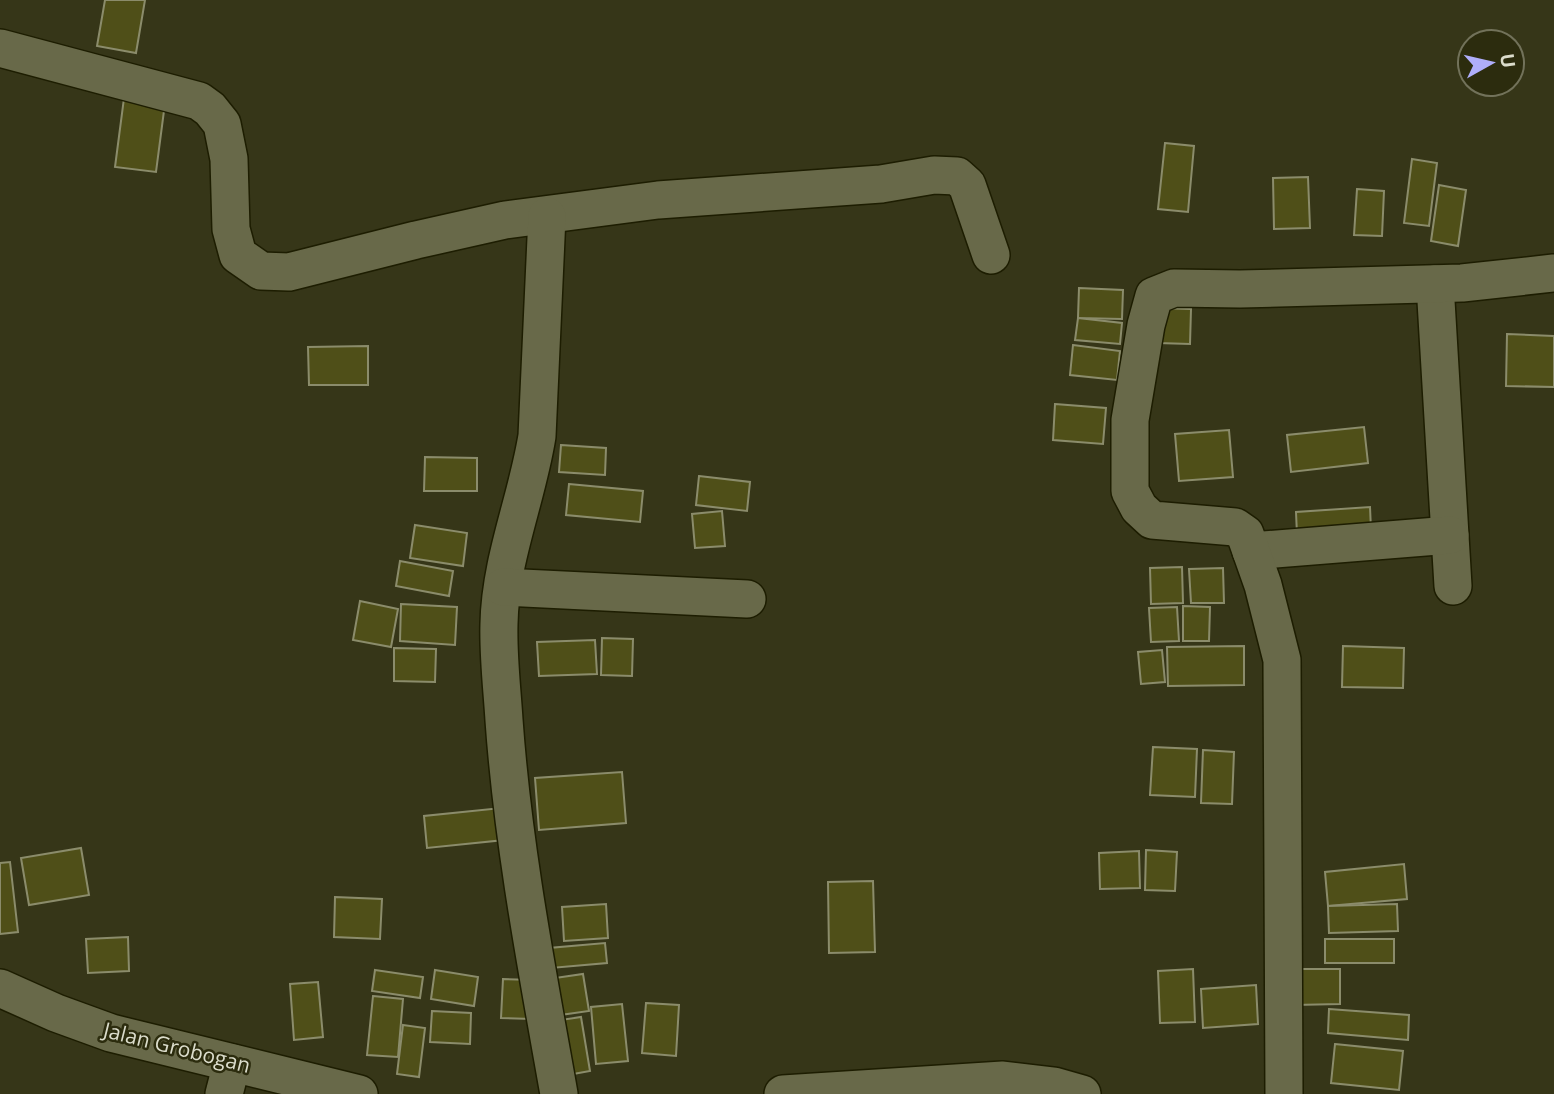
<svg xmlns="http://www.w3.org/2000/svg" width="1554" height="1094" viewBox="0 0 1554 1094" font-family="'Open Sans',sans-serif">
<rect width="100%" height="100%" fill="#363618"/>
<!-- building -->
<g fill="#4f4f18" stroke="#8b8c6b" stroke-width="2">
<path d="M105,0H145L136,53L97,46Z"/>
<path d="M124,98L165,103L156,172L115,167Z"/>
<path d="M1165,143L1194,146L1188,212L1158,209Z"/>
<path d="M1412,159L1437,163L1429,226L1404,223Z"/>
<path d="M1308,177L1310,228L1274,229L1273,178Z"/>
<path d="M1439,185L1466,190L1458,246L1431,241Z"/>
<path d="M1357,189L1384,191L1382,236L1354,235Z"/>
<path d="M1079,288L1123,290L1122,319L1078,318Z"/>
<path d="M1159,308L1191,309L1190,344L1158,343Z"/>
<path d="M1078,318L1122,323L1120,344L1075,340Z"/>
<path d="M1507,334L1554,336V387L1506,386Z"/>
<path d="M1073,345L1120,351L1117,380L1070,375Z"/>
<path d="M368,346V385H309L308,347Z"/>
<path d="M1055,404L1106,408L1103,444L1053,440Z"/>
<path d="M1364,427L1368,463L1291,472L1287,435Z"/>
<path d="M1229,430L1233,477L1179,481L1175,434Z"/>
<path d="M561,445L606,448L605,475L559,472Z"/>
<path d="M425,457L477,458V491H424Z"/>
<path d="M699,476L750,482L747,511L696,505Z"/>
<path d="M569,484L643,491L640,522L566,515Z"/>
<path d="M1370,507L1371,530L1297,535L1296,512Z"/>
<path d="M722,511L725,546L695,548L692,514Z"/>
<path d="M415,525L467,533L463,566L410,558Z"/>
<path d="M400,561L453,571L449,596L396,586Z"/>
<path d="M1182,567L1183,603L1151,604L1150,568Z"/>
<path d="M1223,568L1224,603H1191L1189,569Z"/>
<path d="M360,601L398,609L391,647L353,640Z"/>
<path d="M401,604L457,607L455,645L400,641Z"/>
<path d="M1183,606L1210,607L1209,641H1183Z"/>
<path d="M1177,607L1179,641L1151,642L1149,608Z"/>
<path d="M602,638L633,639L632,676L601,675Z"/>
<path d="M595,640L597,674L539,676L537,642Z"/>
<path d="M1244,646V685L1168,686L1167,647Z"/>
<path d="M1343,646L1404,648L1403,688L1342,687Z"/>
<path d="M394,648L436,649L435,682L394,681Z"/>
<path d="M1162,650L1165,682L1141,684L1138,652Z"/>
<path d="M1153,747L1197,749L1195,797L1150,795Z"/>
<path d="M1203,750L1234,752L1232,804L1201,803Z"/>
<path d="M622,772L626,823L539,830L535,778Z"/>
<path d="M501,808L504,840L427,848L424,816Z"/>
<path d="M81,848L89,895L29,905L21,858Z"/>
<path d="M1146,850L1177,852L1175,891L1145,890Z"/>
<path d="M1139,851L1140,888L1100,889L1099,853Z"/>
<path d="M10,862L18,932L0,934V863Z"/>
<path d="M1404,864L1407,899L1328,906L1325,872Z"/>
<path d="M873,881L875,952L829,953L828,882Z"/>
<path d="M335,897L382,899L380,939L334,937Z"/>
<path d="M606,904L608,938L564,941L562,907Z"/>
<path d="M1397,904L1398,931L1329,933L1328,906Z"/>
<path d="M128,937L129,971L88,973L86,939Z"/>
<rect x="1325" y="939" width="69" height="24"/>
<path d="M605,943L607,963L551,968L549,948Z"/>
<path d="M1193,969L1195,1022L1160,1023L1158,971Z"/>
<path d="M1294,969H1340V1004L1294,1005Z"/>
<path d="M375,970L423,977L420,998L372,991Z"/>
<path d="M435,970L478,977L474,1006L431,999Z"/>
<path d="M583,974L589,1011L553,1016L548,979Z"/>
<path d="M503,979L533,980L532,1019L501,1018Z"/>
<path d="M318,982L323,1037L294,1040L290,984Z"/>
<path d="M1256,985L1258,1024L1203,1028L1201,989Z"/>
<path d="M373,996L403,999L398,1057L367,1055Z"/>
<path d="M646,1003L679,1005L676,1056L642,1053Z"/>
<path d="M622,1004L628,1061L596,1064L591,1007Z"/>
<path d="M1329,1009L1409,1015L1408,1040L1328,1033Z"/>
<path d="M432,1011L471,1013L470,1044L430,1042Z"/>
<path d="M581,1017L590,1071L562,1076L554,1021Z"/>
<path d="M403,1025L425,1028L419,1077L397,1074Z"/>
<path d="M1335,1044L1403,1051L1399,1090L1331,1083Z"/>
</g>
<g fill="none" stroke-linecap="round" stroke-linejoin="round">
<!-- minor casing -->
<g stroke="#1d1d01" stroke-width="40">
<g id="minor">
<path d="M0,48L199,101L210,109L222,124L229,159L231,229L238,255L261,271L289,272L416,240L505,220L658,200L881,184L934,175L957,176L967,185L991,255"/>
<path d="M547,216L537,436C527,499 500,560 499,624C498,656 502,688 504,720C513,846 537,970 559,1094"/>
<path d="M1435,284L1453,586"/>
<path d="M1251,551L1450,535"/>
<path d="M503,587L747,599"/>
<path d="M0,988L56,1013L111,1033L359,1094"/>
<path d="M224,1094L232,1063"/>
<path d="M783,1094L1003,1080L1054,1086L1082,1094"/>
<path d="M1284,1094L1282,660L1263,585L1245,534L1235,527L1152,520L1139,508L1130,491V420L1146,325L1154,296L1174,288L1240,289L1462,283L1554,273"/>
</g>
</g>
<!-- minor -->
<use href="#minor" stroke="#686949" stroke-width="37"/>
</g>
<g text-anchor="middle" stroke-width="5" stroke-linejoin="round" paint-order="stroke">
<!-- street labels -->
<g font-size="21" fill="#dbdccb" stroke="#2c2c0e">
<text transform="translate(177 1048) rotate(14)" y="7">Jalan Grobogan</text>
</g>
</g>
<!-- north arrow -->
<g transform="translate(1491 63) rotate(82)"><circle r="33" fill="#2c2c0e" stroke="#72725a" stroke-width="2"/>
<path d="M0-5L12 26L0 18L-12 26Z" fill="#afaefa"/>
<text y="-10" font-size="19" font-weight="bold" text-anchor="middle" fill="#dbdccb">U</text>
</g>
</svg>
